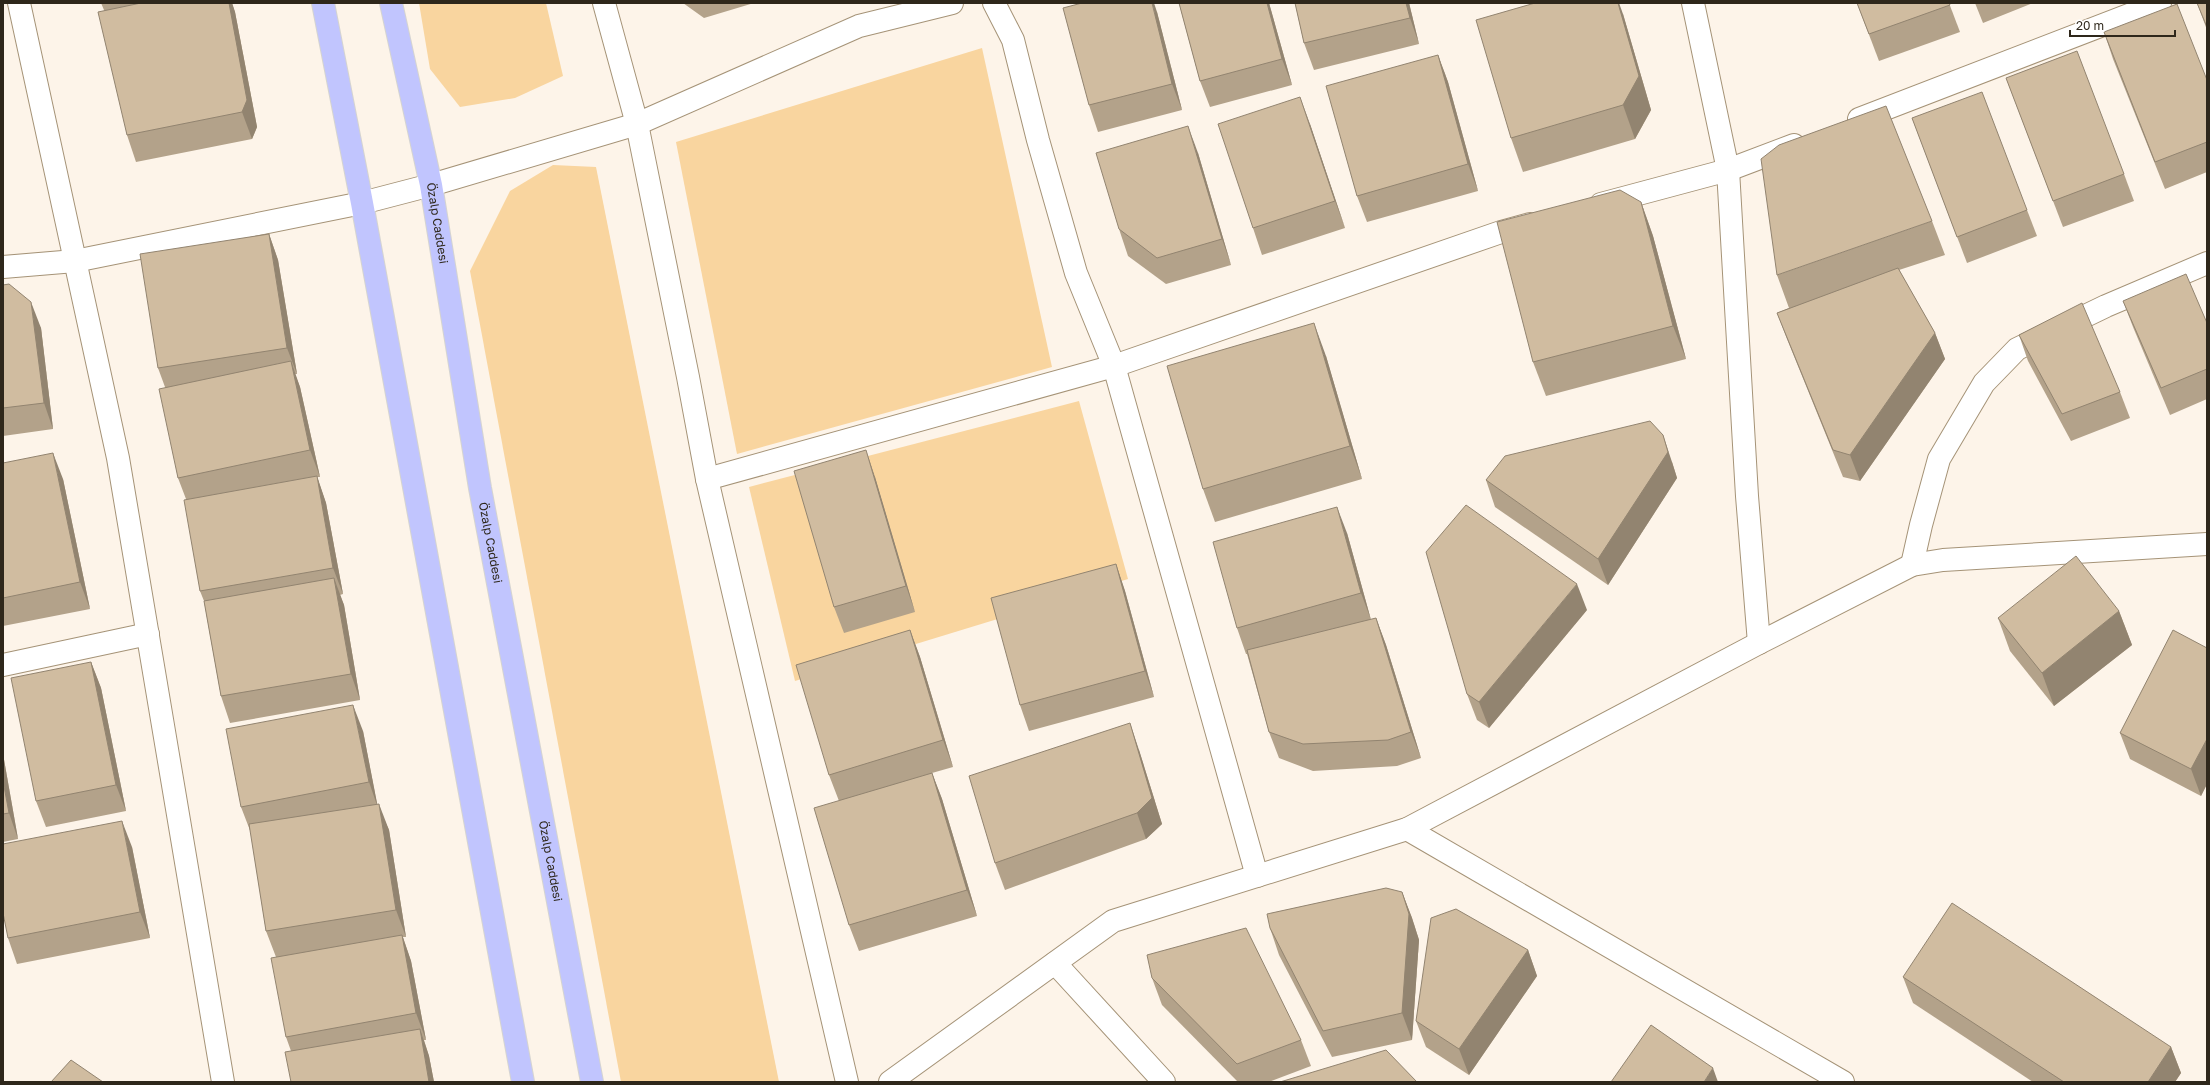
<svg xmlns="http://www.w3.org/2000/svg" width="2210" height="1085" viewBox="0 0 2210 1085" font-family="'Golos Text',sans-serif">
<rect width="100%" height="100%" fill="#fdf4e9"/>
<!-- green -->
<g fill="#f9d59f">
<path d="M419,3H546L563,76L515,98L460,107L430,69Z"/>
<path d="M982,48L1052,367L737,454L676,142Z"/>
<path d="M553,165L596,167L779,1082H621L470,271L510,191Z"/>
<path d="M1079,401L1128,579L795,681L749,487Z"/>
</g>
<g fill="none" stroke-linecap="round" stroke-linejoin="round">
<!-- minor casing -->
<g stroke="#a59377" stroke-width="24">
<g id="minor">
<path d="M19,3L118,458L223,1082"/>
<path d="M604,3L637,124L688,377L707,479L847,1082"/>
<path d="M994,3L1013,40L1038,140L1076,273L1114,366L1257,876"/>
<path d="M1693,3L1728,170L1747,496L1759,643"/>
<path d="M1859,119L2160,3"/>
<path d="M1601,204L1728,170L1794,145"/>
<path d="M3,267L75,261L362,203L431,185L637,124L859,26L952,3"/>
<path d="M707,479L1114,366L1501,232L1530,224"/>
<path d="M1912,565L1921,525L1939,459L1984,383L2017,349L2106,306L2207,263"/>
<path d="M3,665L148,634"/>
<path d="M1407,829L1843,1082"/>
<path d="M1055,963L1164,1082"/>
<path d="M890,1082L1113,921L1407,829L1759,643L1912,565L1943,560L2207,544"/>
</g>
</g>
<!-- major casing -->
<g stroke="#d5d4d1" stroke-width="24">
<g id="major">
<path d="M323,3L362,203L523,1082"/>
<path id="s1" d="M391,3L431,185L480,488L592,1082"/>
</g>
</g>
<!-- minor -->
<use href="#minor" stroke="#fff" stroke-width="22"/>
<!-- major -->
<use href="#major" stroke="#c1c5fe" stroke-width="22"/>
</g>
<!-- wall -->
<g fill="#b3a28a">
<path d="M101,3H232L235,12L257,127L252,139L136,162L127,135L104,10Z"/>
<path d="M683,3H754L704,18Z"/>
<path d="M1179,3H1269L1292,85L1210,107L1200,81Z"/>
<path d="M1295,3H1409L1419,44L1314,70L1304,43Z"/>
<path d="M1857,3H1949L1960,32L1879,61Z"/>
<path d="M1975,3H2033L1983,23Z"/>
<path d="M2197,3H2207V30Z"/>
<path d="M1157,12L1182,110L1098,132L1089,105Z"/>
<path d="M1623,14L1651,110L1635,139L1523,172L1511,138Z"/>
<path d="M2104,32L2207,80V172L2165,189L2113,59Z"/>
<path d="M1438,55L1448,82L1478,191L1367,222L1357,196Z"/>
<path d="M2006,78L2124,174L2134,201L2063,227Z"/>
<path d="M1912,118L2027,210L2037,236L1967,263Z"/>
<path d="M1310,124L1345,228L1262,255L1253,228Z"/>
<path d="M1198,153L1231,265L1166,284L1128,256L1119,229Z"/>
<path d="M1641,202L1653,236L1686,359L1546,396L1533,362Z"/>
<path d="M1932,221L1945,255L1899,270L1935,333L1945,359L1860,481L1843,477L1787,339L1777,313L1789,308L1777,275Z"/>
<path d="M269,234L278,260L297,374H295L300,387L320,477H317L326,503L343,594L340,595L344,605L360,700L230,723L221,696L204,601L200,591L186,499L178,478L165,387L158,368Z"/>
<path d="M3,285L41,328L53,429L3,436Z"/>
<path d="M2123,301L2207,323V399L2170,415L2133,327Z"/>
<path d="M2019,335L2120,392L2130,418L2071,441L2028,361Z"/>
<path d="M1326,356L1362,479L1215,522L1203,489Z"/>
<path d="M1672,462L1677,478L1608,585L1495,507L1486,480Z"/>
<path d="M3,463L63,479L90,609L3,626Z"/>
<path d="M875,477L915,612L844,633L834,607Z"/>
<path d="M1347,533L1371,620L1376,618L1386,645L1421,758L1397,766L1313,771L1279,758L1269,732L1247,654H1246L1237,628Z"/>
<path d="M1116,564L1125,591L1154,697L1029,731L1020,705Z"/>
<path d="M1587,610L1489,728L1477,720L1467,694Z"/>
<path d="M2119,611L2132,645L2054,706L2010,651L1998,618Z"/>
<path d="M910,630L920,657L953,767L932,773L942,799L977,916L859,951L849,925L839,801L829,775Z"/>
<path d="M2207,648V784L2201,796L2130,759L2120,733Z"/>
<path d="M91,662L101,688L126,811L46,827L36,801Z"/>
<path d="M363,731L377,804L389,830L406,937H403L411,961L426,1040H424L429,1056L434,1082H291V1051L286,1037L276,957L266,931L251,833L241,807Z"/>
<path d="M1139,750L1162,824L1146,839L1005,890L995,863Z"/>
<path d="M3,754L18,839L3,842Z"/>
<path d="M132,847L150,938L17,964L8,938Z"/>
<path d="M1402,892L1412,918L1419,940L1412,1040L1332,1057L1279,955L1270,928Z"/>
<path d="M1528,950L1537,976L1469,1075L1426,1047L1416,1021Z"/>
<path d="M1903,977L2171,1047L2181,1073L2175,1082H2033L1913,1003Z"/>
<path d="M1152,978L1301,1040L1311,1066L1269,1082H1238L1162,1005Z"/>
</g>
<!-- shaded-wall -->
<g fill="#928470">
<path d="M229,3H232L235,12L257,127L252,139L242,112Z"/>
<path d="M1152,3H1154L1157,12L1182,110L1172,84Z"/>
<path d="M1267,3H1269L1292,85L1282,59Z"/>
<path d="M1406,3H1409L1419,44L1410,18Z"/>
<path d="M1618,3H1619L1623,14L1651,110L1635,139L1623,105Z"/>
<path d="M1438,55L1448,82L1478,191L1468,164Z"/>
<path d="M1300,97L1310,124L1345,228L1335,201Z"/>
<path d="M1188,126L1198,153L1231,265L1222,239Z"/>
<path d="M1641,202L1653,236L1686,359L1673,326Z"/>
<path d="M269,234L278,260L297,374L287,348Z"/>
<path d="M31,302L41,328L53,429L44,403Z"/>
<path d="M1314,323L1326,356L1362,479L1350,446Z"/>
<path d="M1935,333L1945,359L1860,481L1850,455Z"/>
<path d="M291,361L300,387L320,477L310,450Z"/>
<path d="M1663,435L1672,462L1677,478L1608,585L1598,559Z"/>
<path d="M866,450L875,477L915,612L906,586Z"/>
<path d="M53,453L63,479L90,609L80,582Z"/>
<path d="M317,476L326,503L343,594L333,568Z"/>
<path d="M1337,507L1347,533L1371,620L1361,593Z"/>
<path d="M1116,564L1125,591L1154,697L1145,671Z"/>
<path d="M334,578L344,605L360,700L351,674Z"/>
<path d="M1577,584L1587,610L1489,728L1479,702Z"/>
<path d="M2119,611L2132,645L2054,706L2042,673Z"/>
<path d="M1376,618L1386,645L1421,758L1411,732Z"/>
<path d="M910,630L920,657L953,767L943,740Z"/>
<path d="M91,662L101,688L126,811L116,785Z"/>
<path d="M353,705L363,731L378,808L369,782Z"/>
<path d="M1130,723L1139,750L1162,824L1146,839L1137,813Z"/>
<path d="M2207,739V784L2201,796L2191,769Z"/>
<path d="M3,754L18,839L9,813L3,781Z"/>
<path d="M932,773L942,799L977,916L967,890Z"/>
<path d="M379,804L389,830L406,937L396,910Z"/>
<path d="M122,821L132,847L150,938L140,912Z"/>
<path d="M1402,892L1412,918L1419,940L1412,1040L1402,1013Z"/>
<path d="M402,935L411,961L426,1040L416,1013Z"/>
<path d="M1528,950L1537,976L1469,1075L1459,1049Z"/>
<path d="M420,1029L429,1056L434,1082H429Z"/>
<path d="M2171,1047L2181,1073L2175,1082H2148Z"/>
<path d="M1713,1068L1718,1082H1704Z"/>
</g>
<!-- building -->
<g fill="#d0bca0" stroke="#928470">
<path d="M141,3H229L247,100L242,112L127,135L98,12Z"/>
<path d="M1082,3H1152L1172,84L1089,105L1063,8Z"/>
<path d="M1179,3H1267L1282,59L1200,81Z"/>
<path d="M1295,3H1406L1410,18L1304,43Z"/>
<path d="M1535,3H1618L1639,76L1623,105L1511,138L1476,20Z"/>
<path d="M1857,3H1949L1950,5L1869,34Z"/>
<path d="M2197,3H2207V27Z"/>
<path d="M2177,4L2207,80V142L2155,162L2104,32Z"/>
<path d="M2077,51L2124,174L2053,201L2006,78Z"/>
<path d="M1438,55L1468,164L1357,196L1326,86Z"/>
<path d="M1982,92L2027,210L1957,237L1912,118Z"/>
<path d="M1300,97L1335,201L1253,228L1218,124Z"/>
<path d="M1886,106L1932,221L1777,275L1761,159L1779,145Z"/>
<path d="M1188,126L1222,239L1157,258L1119,229L1096,153Z"/>
<path d="M1620,190L1641,202L1673,326L1533,362L1497,222Z"/>
<path d="M269,234L287,348L158,368L140,254Z"/>
<path d="M1898,268L1935,333L1850,455L1833,450L1777,313Z"/>
<path d="M2186,274L2207,323V369L2161,388L2123,301Z"/>
<path d="M9,284L31,302L44,403L3,408V285Z"/>
<path d="M2082,303L2120,392L2062,414L2019,335Z"/>
<path d="M1314,323L1350,446L1203,489L1167,366Z"/>
<path d="M291,361L310,450L178,478L159,389Z"/>
<path d="M1650,421L1663,435L1668,452L1598,559L1486,480L1505,456Z"/>
<path d="M866,450L906,586L834,607L794,471Z"/>
<path d="M53,453L80,582L3,598V463Z"/>
<path d="M317,476L333,568L200,591L184,500Z"/>
<path d="M1466,505L1577,584L1479,702L1467,694L1426,552Z"/>
<path d="M1337,507L1361,593L1237,628L1213,542Z"/>
<path d="M2076,556L2119,611L2042,673L1998,618Z"/>
<path d="M1116,564L1145,671L1020,705L991,598Z"/>
<path d="M334,578L351,674L221,696L204,601Z"/>
<path d="M1376,618L1411,732L1388,740L1303,744L1269,732L1247,650Z"/>
<path d="M910,630L943,740L829,775L796,665Z"/>
<path d="M2173,630L2207,648V739L2191,769L2120,733Z"/>
<path d="M91,662L116,785L36,801L11,678Z"/>
<path d="M353,705L369,782L241,807L226,729Z"/>
<path d="M1130,723L1152,798L1137,813L995,863L969,776Z"/>
<path d="M932,773L967,890L849,925L814,808Z"/>
<path d="M3,781L9,813L3,814Z"/>
<path d="M379,804L396,910L266,931L249,824Z"/>
<path d="M122,821L140,912L8,938L3,913V844Z"/>
<path d="M1386,888L1402,892L1409,914L1402,1013L1323,1031L1270,928L1267,914Z"/>
<path d="M1952,903L2171,1047L2148,1082H2064L1903,977Z"/>
<path d="M1456,909L1528,950L1459,1049L1416,1021L1431,918Z"/>
<path d="M1246,928L1301,1040L1237,1064L1152,978L1147,955Z"/>
<path d="M402,935L416,1013L286,1037L271,958Z"/>
<path d="M1651,1025L1713,1068L1704,1082H1611Z"/>
<path d="M420,1029L429,1082H291L285,1052Z"/>
<path d="M1386,1050L1417,1082H1280Z"/>
<path d="M71,1060L103,1082H51Z"/>
</g>
<g text-anchor="middle" stroke-width="3" stroke-linejoin="round" paint-order="stroke">
<!-- street labels -->
<g font-size="12" fill="#2e271b" stroke="#fff">
<text dy="4" stroke="none"><textPath href="#s1" startOffset="225">Özalp Caddesi</textPath></text>
<text dy="4" stroke="none"><textPath href="#s1" startOffset="549">Özalp Caddesi</textPath></text>
<text dy="4" stroke="none"><textPath href="#s1" startOffset="873">Özalp Caddesi</textPath></text>
</g>
</g>
<!-- border -->
<rect width="2210" height="1085" fill="none" stroke="#2e271b" stroke-width="8"/>
<!-- scale -->
<path d="M2070 30v6h105v-6" fill="none" stroke="#2e271b" stroke-width="2"/>
<text x="2076" y="30" font-size="12" fill="#2e271b" stroke="#ffffff" stroke-width="3" paint-order="stroke">20 m</text>
</svg>
